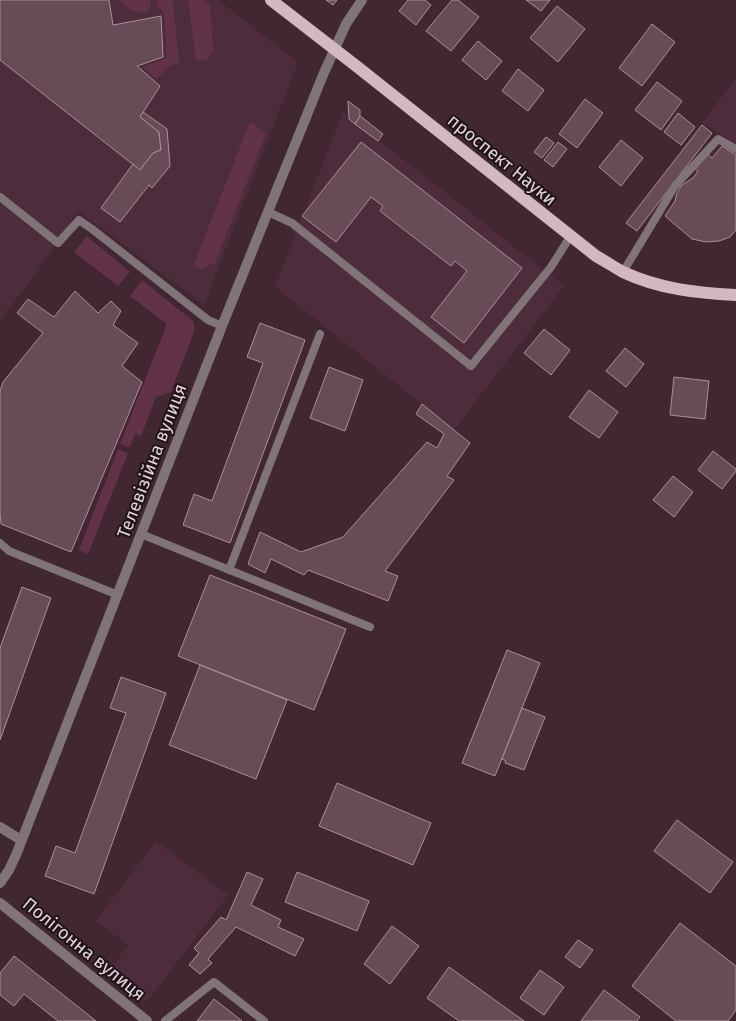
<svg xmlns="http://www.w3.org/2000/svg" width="736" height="1021" viewBox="0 0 736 1021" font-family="'Fira Sans',sans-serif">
<rect width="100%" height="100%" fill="#402732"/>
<!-- built -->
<g fill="#4d2d3b">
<path d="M0,0H218L298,62L204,305L78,211L36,274L0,320Z"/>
<path d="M736,78V145L702,123Z"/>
<path d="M343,112L564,286L454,430L275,287Z"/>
<path d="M156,841L228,895L147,1002L108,972L128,945L96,921Z"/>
</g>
<!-- green -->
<g fill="#623248">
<path d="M119,0H151V5L147,12L133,11Z"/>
<path d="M157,0H173L179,64L171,65L156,79L143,67L167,58L164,13L157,5Z"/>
<path d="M188,0H203L210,5L213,49L207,59L196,61Z"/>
<path d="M250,122L266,134L215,263L201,269L193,266Z"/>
<path d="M87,236L130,272L118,286L74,252Z"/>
<path d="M142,280L193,321L195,329L171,392L156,397L141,436L135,434L130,447L120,444L167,324L130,296Z"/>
<path d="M118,449L128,453L88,554L79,550Z"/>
</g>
<!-- building -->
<g fill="#674c57" stroke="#ad8e9b">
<path d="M0,0H109L113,25L161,16L163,57L137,66L160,86L140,117L159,132L161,150L153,153L140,170L0,60Z"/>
<path d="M326,0H337L333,5Z"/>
<path d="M408,0H425L431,5L416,25L399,11Z"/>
<path d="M452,0H458L479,17L451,51L426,31Z"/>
<path d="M526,0H550L541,11Z"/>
<path d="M557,6L585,29L558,62L530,38Z"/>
<path d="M652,24L675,42L642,86L619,68Z"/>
<path d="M478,41L502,61L486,80L462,60Z"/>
<path d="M518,69L544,90L528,111L502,91Z"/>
<path d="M657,82L682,101L661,130L635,110Z"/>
<path d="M585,99L603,113L577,148L559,134Z"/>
<path d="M348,101L360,110V116L355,124L349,119Z"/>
<path d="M143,112L167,129L170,166L152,188L149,185L120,222L101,208L133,164L140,170L153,153L161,150L159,132L140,117Z"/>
<path d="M678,113L695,127L681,145L664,132Z"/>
<path d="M360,116L383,134L378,141L355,124Z"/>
<path d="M702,125L712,133L637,231L626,223Z"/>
<path d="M546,137L554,143L542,158L534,152Z"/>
<path d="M621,140L643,158L621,186L599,167Z"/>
<path d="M361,142L522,268L464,343L431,317L467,271L455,261L451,266L380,211L383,206L371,197L336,242L302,216Z"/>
<path d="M558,142L567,149L553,167L544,160Z"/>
<path d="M722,146L736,155V230L730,237L719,241L706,242L692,239L665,216L675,201L677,193L681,186L694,177L698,171L694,168L707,153L712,158Z"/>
<path d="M75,291L98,313L111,301L121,311L113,325L138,343L122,366L142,382L71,552L1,524L0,513V391L3,382L43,333L17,313L28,299L54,317Z"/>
<path d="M260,323L305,340L230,543L183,525L194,494L212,501L263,363L247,357Z"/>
<path d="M544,329L570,350L551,375L524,353Z"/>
<path d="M625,348L644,364L626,387L606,371Z"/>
<path d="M329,367L363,380L345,431L310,418Z"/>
<path d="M674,377L709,381L705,419L670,415Z"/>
<path d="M589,390L618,412L599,438L569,417Z"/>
<path d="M422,404L470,443L447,476L454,480L385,571L398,576L388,601L308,570L304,575L271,559L265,573L248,564L260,532L301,552L343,537L427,442L437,448L444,434L416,414Z"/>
<path d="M713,451L736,469V471L722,489L698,470Z"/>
<path d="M673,476L693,492L674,517L653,500Z"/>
<path d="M210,575L346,629L314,710L178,656Z"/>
<path d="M22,587L51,598L0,740V648Z"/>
<path d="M507,650L540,663L495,776L462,763Z"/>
<path d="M200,665L287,700L256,779L169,745Z"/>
<path d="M121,677L166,693L94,894L45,876L56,846L75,853L126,713L110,708Z"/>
<path d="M522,708L545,717L524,770L505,763L506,761L502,759Z"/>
<path d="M337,783L431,823L413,865L319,826Z"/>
<path d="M677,820L733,862L710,893L654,851Z"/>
<path d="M247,872L263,879L251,905L281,920L278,927L304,939L295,956L236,927L208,959L212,963L200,974L189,965L199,953L194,948L221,917L226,920Z"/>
<path d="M297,872L369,901L357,931L285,902Z"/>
<path d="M680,923L736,966V1010L728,1021H676L632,986Z"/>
<path d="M392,926L419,946L390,984L364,964Z"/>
<path d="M578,940L593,950L580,968L565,957Z"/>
<path d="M14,956L96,1021H58L24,994L14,1006L0,995V973Z"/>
<path d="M449,967L524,1021H459L427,998Z"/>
<path d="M540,970L564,987L544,1015L520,998Z"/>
<path d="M604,990L640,1017L637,1021H581Z"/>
<path d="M214,999L242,1021H197Z"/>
</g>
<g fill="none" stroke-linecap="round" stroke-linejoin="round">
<!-- lane -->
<g stroke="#817479" stroke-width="8">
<path d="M0,197L58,243L79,220L92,229L208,320L222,326"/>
<path d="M268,212L292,223L471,366L551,267L570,237"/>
<path d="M623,272L675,186L718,139L736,149"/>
<path d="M141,534L370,627"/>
<path d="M0,543L9,551L118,595"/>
<path d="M229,570L320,334"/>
<path d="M165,1021L214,982L264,1021"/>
</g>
<!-- street -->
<g stroke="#817479" stroke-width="10">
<path d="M0,827L21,840"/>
<path d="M0,883L9,870L16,855L222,326L323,75L346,24L362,0"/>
<path d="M0,903L147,1021"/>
</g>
<!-- primary -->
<path stroke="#d3b8c3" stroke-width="12" d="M271,0L355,65L596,256C605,261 614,267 623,272C659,289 697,293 736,295"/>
</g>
<g text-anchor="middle" stroke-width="4" stroke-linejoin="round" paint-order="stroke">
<!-- street labels -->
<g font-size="18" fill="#e3d2d9" stroke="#1f1419">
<text transform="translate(502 160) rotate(39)" y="6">проспект Науки</text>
<text transform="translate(152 461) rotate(-69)" y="6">Телевізійна вулиця</text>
<text transform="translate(84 949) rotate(39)" y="6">Полігонна вулиця</text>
</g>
</g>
</svg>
